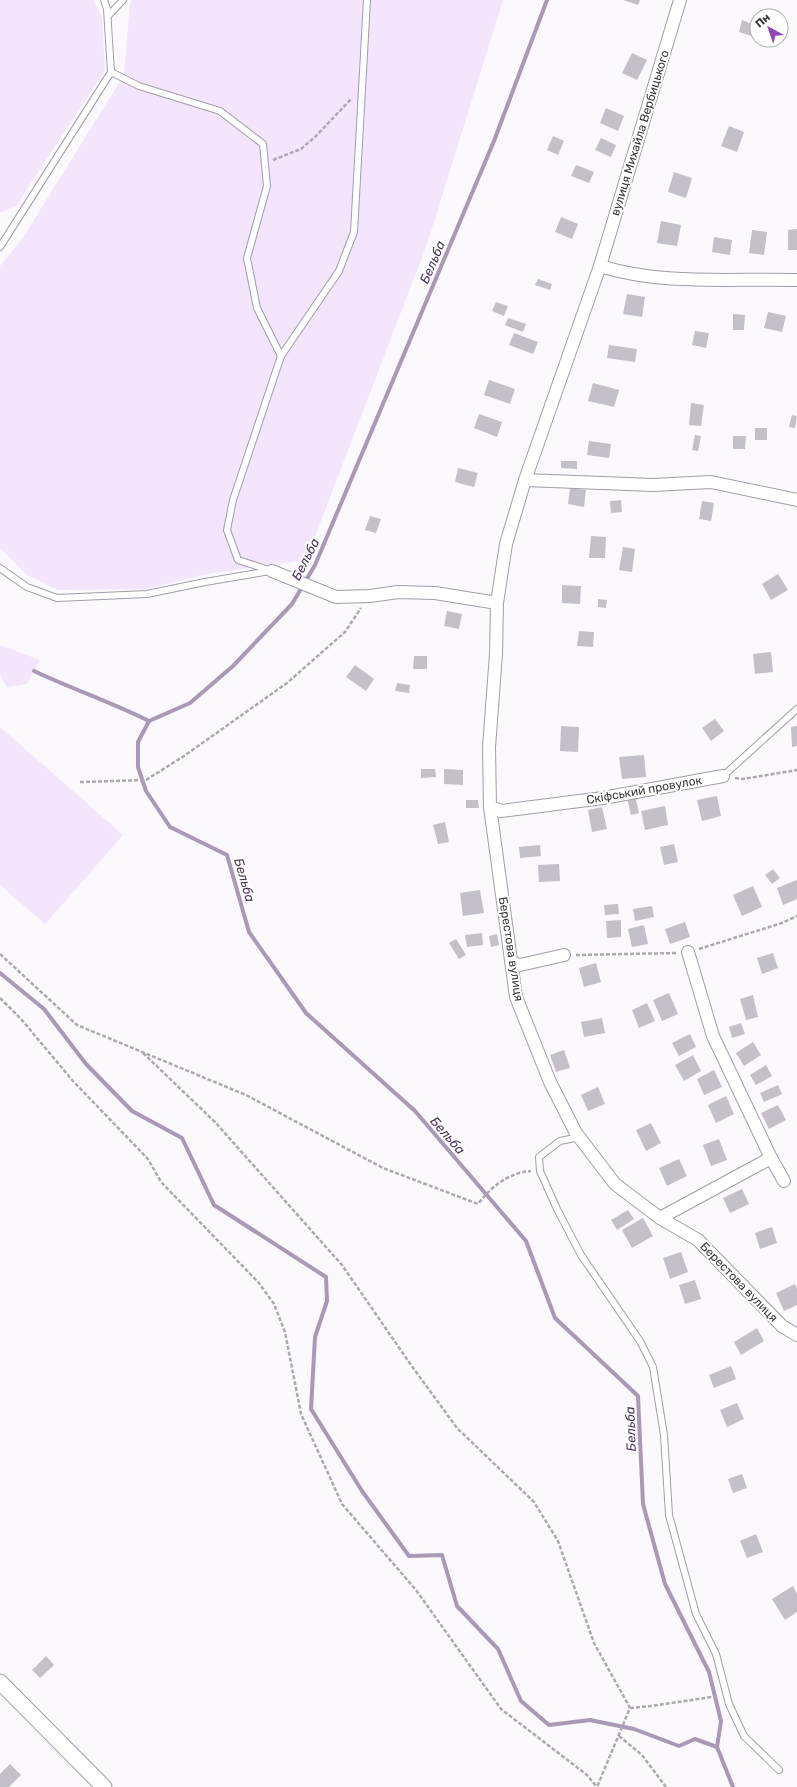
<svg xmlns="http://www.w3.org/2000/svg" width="797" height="1787" viewBox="0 0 797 1787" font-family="Rubik,sans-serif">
<rect width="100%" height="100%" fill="#fbf8fe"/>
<!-- green -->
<g fill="#f2e5fc">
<path d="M0,0H94L102,18L105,70L16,206L0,213Z"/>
<path d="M132,0H503L427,244L306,560L207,574L146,589L58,590L27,575L0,548V266L22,239L124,75L130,3Z"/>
<path d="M0,645L40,660L27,684L7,687L0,675Z"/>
<path d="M0,727L123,835L45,924L0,885Z"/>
</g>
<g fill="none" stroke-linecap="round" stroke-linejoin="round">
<!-- stream -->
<g stroke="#a999b5" stroke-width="4">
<path d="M547,0L494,141L315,565L292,604L233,666L190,703L149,721L138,742V767L146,791L170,827L227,855L249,932L306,1013L415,1111L526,1241L555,1318L638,1396L643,1504L665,1584L709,1672L721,1721L717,1747"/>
<path d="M34,671C72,689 111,702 149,721"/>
<path d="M0,973L44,1009L86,1064L132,1111L182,1138L214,1205L326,1277L327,1301L315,1337L311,1409L362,1491L409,1556L442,1555L457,1606L498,1649L521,1701L549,1725L590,1720L634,1729L679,1746L695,1739L717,1747L733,1787"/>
</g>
</g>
<!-- building -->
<g fill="#c4bfc9">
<path d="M623,0H640L638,5Z"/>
<path d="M742,20L755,25L752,36L739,32Z"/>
<path d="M632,53L647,60L637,80L622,73Z"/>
<path d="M606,108L624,116L618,131L600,123Z"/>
<path d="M729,126L744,132L737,152L721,146Z"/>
<path d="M553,136L564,141L558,155L547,150Z"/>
<path d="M601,138L616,145L611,157L595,150Z"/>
<path d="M576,165L594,172L589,183L571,176Z"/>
<path d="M674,172L692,178L686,198L668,192Z"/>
<path d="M561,217L578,224L572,239L555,232Z"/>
<path d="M661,221L681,225L677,246L657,243Z"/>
<path d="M797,229V250H788V230Z"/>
<path d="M752,230L767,232L764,255L749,253Z"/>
<path d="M714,237L732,240L730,255L712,252Z"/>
<path d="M538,279L552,284L550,290L535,285Z"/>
<path d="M627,294L645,297L642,317L623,314Z"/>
<path d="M496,302L508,306L504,316L492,311Z"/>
<path d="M768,312L786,316L782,332L764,328Z"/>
<path d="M733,314L745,315L744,330H733Z"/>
<path d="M508,318L526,324L523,332L505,325Z"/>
<path d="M695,331L709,333L706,348L692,345Z"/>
<path d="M514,333L538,342L533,354L509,345Z"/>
<path d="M609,345L637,349L635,362L607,358Z"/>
<path d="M489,380L515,389L510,404L484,395Z"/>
<path d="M593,383L619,390L614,407L588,401Z"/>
<path d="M691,403L704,405L701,426L689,425Z"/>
<path d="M479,414L502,422L497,437L474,428Z"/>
<path d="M792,415L797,416L795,428L789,427Z"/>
<rect x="755" y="428" width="12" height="12"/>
<path d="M695,435L701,436L698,451L692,450Z"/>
<path d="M733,436H746L745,449H733Z"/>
<path d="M589,441L611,444L609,458L587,455Z"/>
<path d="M561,461H577V469L561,468Z"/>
<path d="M458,468L478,473L474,487L455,482Z"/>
<path d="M570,488L586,490L584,507L568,504Z"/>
<path d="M621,500L622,512L611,513L610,501Z"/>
<path d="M702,501L714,503L711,521L699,519Z"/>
<path d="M370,516L381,519L376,533L365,530Z"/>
<path d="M591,536L606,537L605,558H589Z"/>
<path d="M623,547L635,549L632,572L619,570Z"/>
<path d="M778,574L788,590L771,600L762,584Z"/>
<path d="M562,585L581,586L580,604L562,603Z"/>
<path d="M598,599L607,600L606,608L598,607Z"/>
<path d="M447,611L462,614L459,629L444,626Z"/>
<path d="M579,631L594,632L593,647L577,646Z"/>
<path d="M771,652L773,672L755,674L753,654Z"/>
<path d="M414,656H427V669H413Z"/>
<path d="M355,665L374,679L366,691L346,677Z"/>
<path d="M397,683L410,685L409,693L395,691Z"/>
<path d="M715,719L724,731L711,741L702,728Z"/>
<path d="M561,726L579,727L578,752L560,751Z"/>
<path d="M797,726V746L792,747L791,727Z"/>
<path d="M644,755L646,777L622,779L619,757Z"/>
<path d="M421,769H435L436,777L421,778Z"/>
<path d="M444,769L463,770V785L444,784Z"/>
<path d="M635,795L639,813L631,815L627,798Z"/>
<path d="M717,796L721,816L702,821L697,800Z"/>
<path d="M466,800H478L479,808H466Z"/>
<path d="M665,806L668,825L645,830L641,811Z"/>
<path d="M602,807L607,829L592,832L588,810Z"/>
<path d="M445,822L449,842L438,844L433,825Z"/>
<path d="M674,844L678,862L664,865L660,847Z"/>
<path d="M540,845L541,856L520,858L519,847Z"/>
<path d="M559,864L560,881L539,882L538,865Z"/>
<path d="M773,869L780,878L772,884L765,875Z"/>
<path d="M797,880V899L783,905L777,888Z"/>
<path d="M753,886L762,907L742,916L733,895Z"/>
<path d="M480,890L484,913L463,916L460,893Z"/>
<path d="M618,904L619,914L605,915L604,905Z"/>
<path d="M652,906L654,917L635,921L633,909Z"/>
<path d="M621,920V937L607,938L606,921Z"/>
<path d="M685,922L690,937L670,944L665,929Z"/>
<path d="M644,925L648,944L632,947L628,929Z"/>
<path d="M482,933L483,945L467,947L465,935Z"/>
<path d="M497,934L499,945L491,947L489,936Z"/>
<path d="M456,939L466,955L459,959L449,943Z"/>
<path d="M773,953L778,968L762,974L757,958Z"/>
<path d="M596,963L601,982L584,987L579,968Z"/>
<path d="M669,993L678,1014L662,1021L653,1000Z"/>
<path d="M753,995L758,1017L746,1020L740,999Z"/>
<path d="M647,1003L655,1021L639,1028L632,1010Z"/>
<path d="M602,1018L605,1033L584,1037L581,1022Z"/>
<path d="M741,1023L745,1034L732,1038L729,1027Z"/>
<path d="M690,1034L696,1047L679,1056L672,1043Z"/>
<path d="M753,1042L761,1055L744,1066L736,1053Z"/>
<path d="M564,1050L570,1068L556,1072L550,1055Z"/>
<path d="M693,1055L701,1071L684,1081L675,1065Z"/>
<path d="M766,1065L772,1076L756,1085L750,1075Z"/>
<path d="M714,1070L722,1087L704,1095L697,1079Z"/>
<path d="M778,1085L782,1094L764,1102L760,1093Z"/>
<path d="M598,1087L605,1104L588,1111L581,1095Z"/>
<path d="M726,1096L734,1114L716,1123L708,1105Z"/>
<path d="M778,1105L786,1120L769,1129L761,1113Z"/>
<path d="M651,1123L661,1143L646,1151L636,1130Z"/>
<path d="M719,1139L727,1160L711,1166L703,1145Z"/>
<path d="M679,1159L687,1176L667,1186L659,1168Z"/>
<path d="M742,1189L749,1204L730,1213L723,1198Z"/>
<path d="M628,1210L634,1219L617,1230L611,1220Z"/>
<path d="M643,1218L653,1236L632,1248L622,1230Z"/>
<path d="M772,1227L777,1243L760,1249L755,1233Z"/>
<path d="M681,1252L688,1272L670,1279L663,1258Z"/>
<path d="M695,1280L701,1299L685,1304L679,1285Z"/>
<path d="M795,1284L797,1289V1305L784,1311L776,1293Z"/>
<path d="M757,1328L764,1341L741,1355L734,1342Z"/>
<path d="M731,1366L736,1379L714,1388L709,1375Z"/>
<path d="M737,1403L744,1419L727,1427L720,1410Z"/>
<path d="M742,1474L747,1488L733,1493L728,1479Z"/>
<path d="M756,1534L763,1552L747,1558L740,1541Z"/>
<path d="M793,1586L797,1594V1612L785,1620L772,1599Z"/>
<path d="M46,1656L54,1665L40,1678L32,1670Z"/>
<path d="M10,1764L21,1775L9,1787H0V1774Z"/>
</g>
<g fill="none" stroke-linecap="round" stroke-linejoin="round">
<!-- service casing -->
<g stroke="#a29da7" stroke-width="8">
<g id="service">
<path d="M108,16L123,0"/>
<path d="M111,72L139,86L220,111L263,144L267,186L247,258L257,308L281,356L233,500L227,530L238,560L272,571"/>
<path d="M0,247L111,72L107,9L104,0"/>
<path d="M281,356L339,271L354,232L367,0"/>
<path d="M0,568L27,587L57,598L147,594L205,582L270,571"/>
<path d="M723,776L797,709"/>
<path d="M580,1137L560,1141L539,1157L540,1171L557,1209L581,1255L640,1341L653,1367L664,1435L669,1515L696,1614L716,1654L729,1704L744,1736L779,1770"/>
</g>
</g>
<!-- minor casing -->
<g stroke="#a29da7" stroke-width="14">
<g id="minor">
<path d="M680,0L600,266L525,480L506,544L497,603L496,654L489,747L490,807L516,997L550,1082L576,1133L615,1184L660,1218L698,1240L782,1326L797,1335"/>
<path d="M600,266C664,286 732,278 797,280"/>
<path d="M525,480L653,485L711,482L797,500"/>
<path d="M272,571L336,597L370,596L398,592L435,593L497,603"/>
<path d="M490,807L501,811L603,798L723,776"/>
<path d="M688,952L713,1036L771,1158L784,1181"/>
<path d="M512,963L520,965L564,955"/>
<path d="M660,1218L771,1158"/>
</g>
</g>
<!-- tertiary casing -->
<g stroke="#a29da7" stroke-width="17">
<path id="tertiary" d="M0,1682L104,1787"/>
</g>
<!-- path -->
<g stroke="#aca9af" stroke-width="2.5" stroke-dasharray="4 2" stroke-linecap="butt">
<path d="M273,160L301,149L316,136L352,98"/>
<path d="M735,778L743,779L797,770"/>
<path d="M80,782L146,780L184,756L287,683L345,632L361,608"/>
<path d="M699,949L782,923L797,916"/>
<path d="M0,954L77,1025L246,1095L383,1168L478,1204C492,1186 508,1173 531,1171"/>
<path d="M576,955L677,953"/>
<path d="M0,998L21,1019L73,1081L148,1159L161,1182L259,1283L274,1304L285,1332L301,1414L342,1504L416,1590L501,1709L587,1775L597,1787"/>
<path d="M143,1053L215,1122L342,1265L411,1365L457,1428L534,1502L558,1541L594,1643L630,1708L597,1787"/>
<path d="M630,1708L651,1706L718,1696"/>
<path d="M619,1736L642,1755L666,1787"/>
</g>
<!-- service -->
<use href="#service" stroke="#fff" stroke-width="6"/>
<!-- minor -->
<use href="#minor" stroke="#fff" stroke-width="12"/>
<!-- tertiary -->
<use href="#tertiary" stroke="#fff" stroke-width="15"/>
</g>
<g text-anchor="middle" stroke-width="4" stroke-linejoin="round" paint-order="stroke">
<!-- street labels -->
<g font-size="12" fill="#3a383c" stroke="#fff">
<text transform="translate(640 133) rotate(-73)" y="4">вулиця Михайла Вербицького</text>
<text transform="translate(644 790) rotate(-10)" y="4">Скіфський провулок</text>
<text transform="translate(511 949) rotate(81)" y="4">Берестова вулиця</text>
<text transform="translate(739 1282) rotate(46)" y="4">Берестова вулиця</text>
</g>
<!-- water labels -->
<g font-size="13" font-style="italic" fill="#4a325a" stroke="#fff">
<text transform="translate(432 262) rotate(-67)" y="5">Бельба</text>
<text transform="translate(305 559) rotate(-63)" y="5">Бельба</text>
<text transform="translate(245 880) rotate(74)" y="5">Бельба</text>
<text transform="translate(448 1135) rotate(49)" y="5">Бельба</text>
<text transform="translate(630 1429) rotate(-92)" y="5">Бельба</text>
</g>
</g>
<!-- north arrow -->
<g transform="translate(769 28) rotate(320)"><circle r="19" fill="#ffffff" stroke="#b0afb1"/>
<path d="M0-3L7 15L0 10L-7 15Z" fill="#8f46b9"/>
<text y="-6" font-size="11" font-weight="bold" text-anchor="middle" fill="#3a383c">Пн</text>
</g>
</svg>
